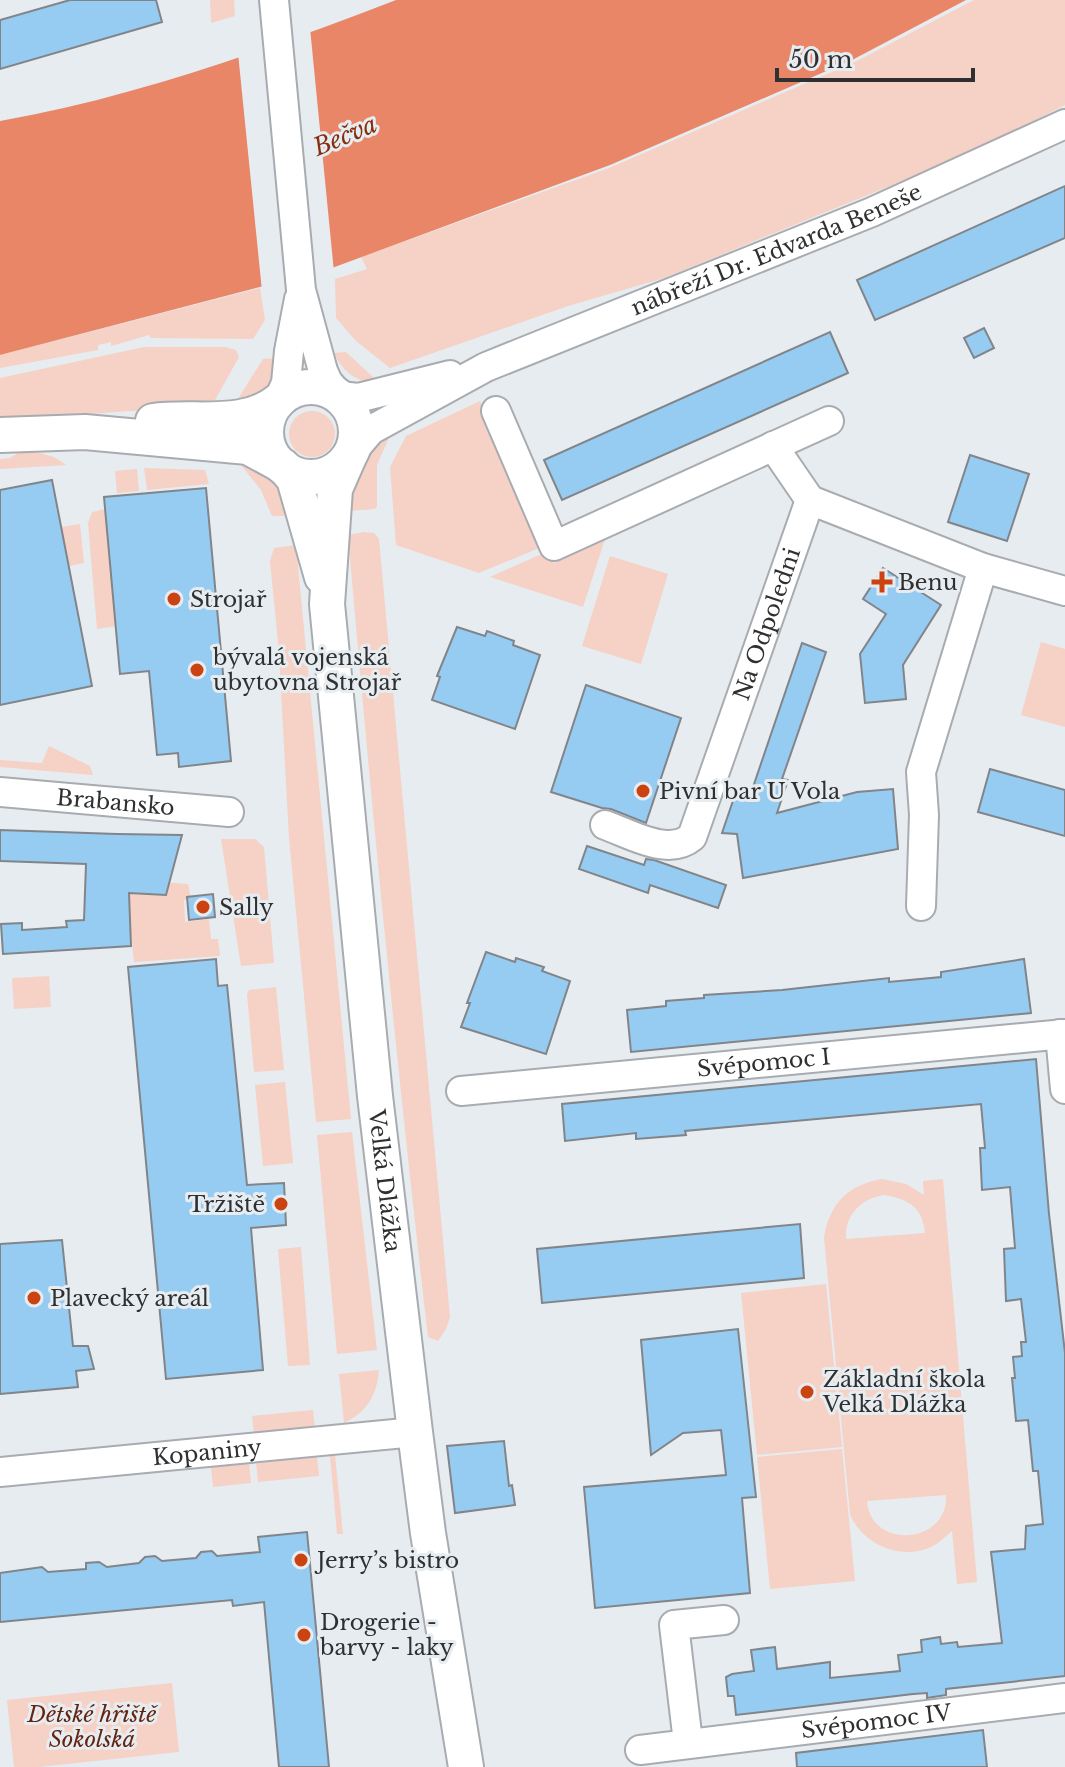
<svg xmlns="http://www.w3.org/2000/svg" width="1065" height="1767" viewBox="0 0 1065 1767" font-family="'Libre Baskerville',serif">
<rect width="100%" height="100%" fill="#e7ecf0"/>
<!-- green -->
<g fill="#f6d1c5" fill-rule="evenodd">
<path d="M210,0H234L235,16L211,23Z"/>
<path d="M974,0H1065V105L971,153L664,278L568,306L390,368L356,341L336,318L335,279L367,269L361,257L609,168L855,62Z"/>
<path d="M260,288L265,320L253,339L151,338L149,335L111,346V342L98,345V350L0,368V355Z"/>
<path d="M144,347H225L236,350L239,357L215,400L212,410L128,411L0,421V378Z"/>
<path d="M346,352L374,378L377,383C356,382 343,372 334,353Z"/>
<path d="M281,358L271,392L234,405L263,359Z"/>
<path d="M480,401L544,546L479,573L396,545L390,467L406,436Z"/>
<circle cx="312" cy="434" r="23"/>
<path d="M393,428L377,465V506L375,509L346,511V501L370,447Z"/>
<path d="M25,449L54,457L66,465L0,469V459L10,458Z"/>
<path d="M236,459L282,484L294,516H272L261,490Z"/>
<path d="M144,468L205,470L209,484L147,490Z"/>
<path d="M137,469L139,491L117,493L115,471Z"/>
<path d="M105,509L116,626L97,629L88,523L92,512Z"/>
<path d="M80,524L84,563L69,566L61,527Z"/>
<path d="M364,532L374,533L379,539L450,1317L446,1329L438,1341L428,1337C397,1070 371,803 348,535Z"/>
<path d="M606,536L583,607L490,577L546,552L554,563Z"/>
<path d="M296,545L351,1119L316,1122L289,838L279,653L270,561L274,548Z"/>
<path d="M610,556L668,574L641,664L582,646Z"/>
<path d="M1041,642L1065,649V727L1021,715Z"/>
<path d="M49,746L90,766L93,775L0,767V760L42,763Z"/>
<path d="M221,839H255L264,847L274,963L241,966Z"/>
<path d="M159,882L188,884L191,898L184,900L185,922L209,919L211,939H218L220,956L134,962L131,934L114,932L129,886H137L143,894L158,895Z"/>
<path d="M49,976L51,1007L14,1009L12,978Z"/>
<path d="M276,987L284,1070L254,1072L247,994L249,990Z"/>
<path d="M285,1082L293,1163L263,1166L255,1085Z"/>
<path d="M352,1132L377,1350L337,1354L317,1135Z"/>
<path d="M882,1179L906,1184L924,1195L923,1181L943,1179L977,1582L957,1584L952,1531C945,1537 939,1543 931,1547C900,1561 862,1544 850,1514L824,1237C830,1203 848,1185 882,1179ZM884,1195C908,1199 923,1207 925,1233L846,1239C844,1216 861,1198 884,1195ZM946,1495C949,1544 871,1551 867,1501Z"/>
<path d="M301,1247L310,1365L288,1366L278,1249Z"/>
<path d="M826,1284L842,1447L757,1455L741,1293Z"/>
<path d="M379,1370C377,1395 367,1412 344,1423L339,1374Z"/>
<path d="M313,1410L315,1428L254,1434L252,1416Z"/>
<path d="M842,1449L855,1581L770,1589L757,1457Z"/>
<path d="M335,1455L343,1534H337L330,1456Z"/>
<path d="M317,1457L319,1476L258,1482L256,1462Z"/>
<path d="M249,1463L251,1483L213,1487L211,1467Z"/>
<path d="M172,1683L179,1752L39,1767H14L7,1700Z"/>
</g>
<!-- water -->
<path fill="#e98668" d="M396,0H966L854,59L610,165L332,268L0,355V121C136,97 268,49 396,0Z"/>
<!-- pier -->
<path fill="#e7ecf0" d="M310,28L334,272L262,291L238,53Z"/>
<!-- building -->
<g fill="#97ccf2" stroke="#818589" stroke-width="2">
<path d="M70,0H156L162,22L0,69V20Z"/>
<path d="M1065,186V238L875,320L857,280Z"/>
<path d="M984,328L994,348L974,358L964,338Z"/>
<path d="M830,332L848,373L562,500L544,460Z"/>
<path d="M970,455L1029,474L1007,541L948,522Z"/>
<path d="M52,480L92,686L0,705V490Z"/>
<path d="M206,488L231,761L179,767L178,753L157,755L149,671L120,674L104,497Z"/>
<path d="M883,568L941,605L903,665L906,699L865,703L860,654L886,614L863,599Z"/>
<path d="M457,627L485,636L487,631L514,641L513,645L540,655L515,729L432,700L440,677L437,676Z"/>
<path d="M802,643L826,652L782,779L788,780L777,813L857,792L893,789L898,849L743,878L737,834L722,833L737,789L751,793Z"/>
<path d="M586,685L681,718L646,823L611,809L602,808L551,792Z"/>
<path d="M990,769L1065,790V836L978,812Z"/>
<path d="M0,830L117,834L182,835L166,895L129,893L131,946L3,954L1,924L22,923V930L67,927L66,921L84,920L86,864L0,861Z"/>
<path d="M587,846L644,865L646,859L654,860L726,885L718,908L650,885L648,893L579,869Z"/>
<path d="M213,894L215,917L189,920L187,897Z"/>
<path d="M486,952L515,962L516,958L544,967L542,971L570,981L546,1054L461,1027L470,1003H467Z"/>
<path d="M216,959L218,986L227,985L247,1185L284,1183L286,1225L251,1228L263,1370L166,1379L128,967Z"/>
<path d="M1024,959L1031,1013L631,1052L627,1010L666,1006V1001L704,998V995L782,990L889,978V982L941,977V972Z"/>
<path d="M1036,1059L1049,1214L1065,1353V1676L946,1689V1695L927,1698V1693L913,1694L736,1715L734,1696H728L726,1677L732,1674L754,1671L751,1650L775,1647L777,1669L830,1662V1678L900,1671L898,1655L922,1652L921,1640L940,1637L941,1644L957,1642L958,1647L1002,1643L991,1552L1025,1549L1026,1526L1043,1524L1038,1471H1033L1028,1420L1016,1421L1012,1378H1015L1013,1357L1022,1356L1021,1342H1026L1021,1299L1006,1301L1004,1249L1015,1248L1010,1187L982,1190L980,1148H985L981,1104L685,1131L686,1135L636,1139V1133L565,1141L562,1104Z"/>
<path d="M800,1224L804,1278L542,1303L537,1249Z"/>
<path d="M62,1240L73,1346H88L94,1369L76,1371L78,1387L0,1394V1244Z"/>
<path d="M738,1329L756,1497L742,1498L750,1593L595,1608L584,1487L726,1475L721,1430L683,1433L651,1455L641,1340Z"/>
<path d="M504,1441L509,1486L512,1485L515,1505L455,1513L447,1446Z"/>
<path d="M307,1532L329,1767H279L264,1602L233,1606L232,1600L0,1622V1573L42,1567L48,1572L86,1569V1563L99,1562L107,1567L139,1563L145,1557L155,1556L162,1561L196,1558L201,1552L212,1551L217,1556L260,1552L258,1537Z"/>
<path d="M983,1730L987,1767H797L796,1753Z"/>
</g>
<g fill="none" stroke-linecap="round" stroke-linejoin="round">
<!-- minor casing -->
<g stroke="#a8acb0" stroke-width="32">
<g id="minor">
<path d="M274,0L301,290L323,371L328,382L340,396L358,398L450,375"/>
<path d="M278,401L286,383L289,351L299,299"/>
<path d="M496,411L554,546L829,421"/>
<path d="M773,446L810,500"/>
<path id="s1" d="M353,451L371,430L486,367L872,212L1065,124"/>
<path id="s2" d="M0,792L229,812"/>
<path id="s3" d="M605,825C631,834 668,857 692,837L810,500L983,568L1065,591"/>
<path d="M921,906L924,815L921,772L983,568"/>
<path d="M1060,1034L1065,1089"/>
<path id="s4" d="M461,1091L1065,1034"/>
<path id="s5" d="M0,1472L415,1432"/>
<path d="M688,1742L674,1625L724,1620"/>
<path id="s6" d="M640,1750L1065,1698"/>
</g>
</g>
<!-- tertiary casing -->
<g stroke="#a8acb0" stroke-width="38">
<g id="tertiary">
<circle cx="311" cy="432" r="45"/>
<path d="M153,421C195,415 243,429 278,401"/>
<path d="M0,435L85,432L248,447L283,466L294,479L322,577"/>
<path id="s7" d="M349,457L335,489L327,604L375,1096L415,1432L428,1533L466,1767"/>
</g>
</g>
<!-- minor -->
<use href="#minor" stroke="#fff" stroke-width="28"/>
<!-- tertiary -->
<use href="#tertiary" stroke="#fff" stroke-width="34"/>
</g>
<!-- markers -->
<g fill="#ca4310" stroke="#e7ecf0" stroke-width="3">
<path d="M878 570h8v8h8v8h-8v8h-8v-8h-8v-8h8z"/>
<circle cx="174" cy="599" r="8"/>
<circle cx="197" cy="670" r="8"/>
<circle cx="643" cy="791" r="8"/>
<circle cx="203" cy="907" r="8"/>
<circle cx="281" cy="1204" r="8"/>
<circle cx="34" cy="1298" r="8"/>
<circle cx="807" cy="1392" r="8"/>
<circle cx="301" cy="1560" r="8"/>
<circle cx="304" cy="1635" r="8"/>
</g>
<g text-anchor="middle" stroke-width="6" stroke-linejoin="round" paint-order="stroke">
<!-- street labels -->
<g font-size="22" fill="#2e3031" stroke="#e7ecf0">
<text dy="8" stroke="none"><textPath href="#s1" startOffset="472">nábřeží Dr. Edvarda Beneše</textPath></text>
<text dy="8" stroke="none"><textPath href="#s3" startOffset="318">Na Odpoledni</textPath></text>
<text dy="8" stroke="none"><textPath href="#s2" startOffset="116">Brabansko</textPath></text>
<text dy="8" stroke="none"><textPath href="#s4" startOffset="304">Svépomoc I</textPath></text>
<text dy="8" stroke="none"><textPath href="#s7" startOffset="730">Velká Dlážka</textPath></text>
<text dy="8" stroke="none"><textPath href="#s5" startOffset="208">Kopaniny</textPath></text>
<text dy="8" stroke="none"><textPath href="#s6" startOffset="238">Svépomoc IV</textPath></text>
</g>
<!-- poi labels -->
<g font-size="22" fill="#2e3031" stroke="#e7ecf0" text-anchor="start">
<text x="898" y="590">Benu</text>
<text x="190" y="607">Strojař</text>
<text x="213" y="665">bývalá vojenská<tspan x="213" dy="25">ubytovna Strojař</tspan></text>
<text x="659" y="799">Pivní bar U Vola</text>
<text x="219" y="915">Sally</text>
<text x="265" y="1212" text-anchor="end">Tržiště</text>
<text x="50" y="1306">Plavecký areál</text>
<text x="823" y="1387">Základní škola<tspan x="823" dy="25">Velká Dlážka</tspan></text>
<text x="317" y="1568">Jerry’s bistro</text>
<text x="320" y="1630">Drogerie -<tspan x="320" dy="25">barvy - laky</tspan></text>
</g>
<!-- park labels -->
<g font-size="22" font-style="italic" fill="#632512" stroke="#e7ecf0">
<text x="92" y="1722">Dětské hřiště<tspan x="92" dy="25">Sokolská</tspan></text>
</g>
<!-- water labels -->
<g font-size="24" font-style="italic" fill="#862e10" stroke="#e7ecf0">
<text transform="translate(345 136) rotate(-23)" y="8">Bečva</text>
</g>
</g>
<!-- scale -->
<path d="M777 68v12h196v-12" fill="none" stroke="#2e3031" stroke-width="4"/>
<text x="789" y="68" font-size="24" fill="#2e3031" stroke="#e7ecf0" stroke-width="6" paint-order="stroke">50 m</text>
</svg>
